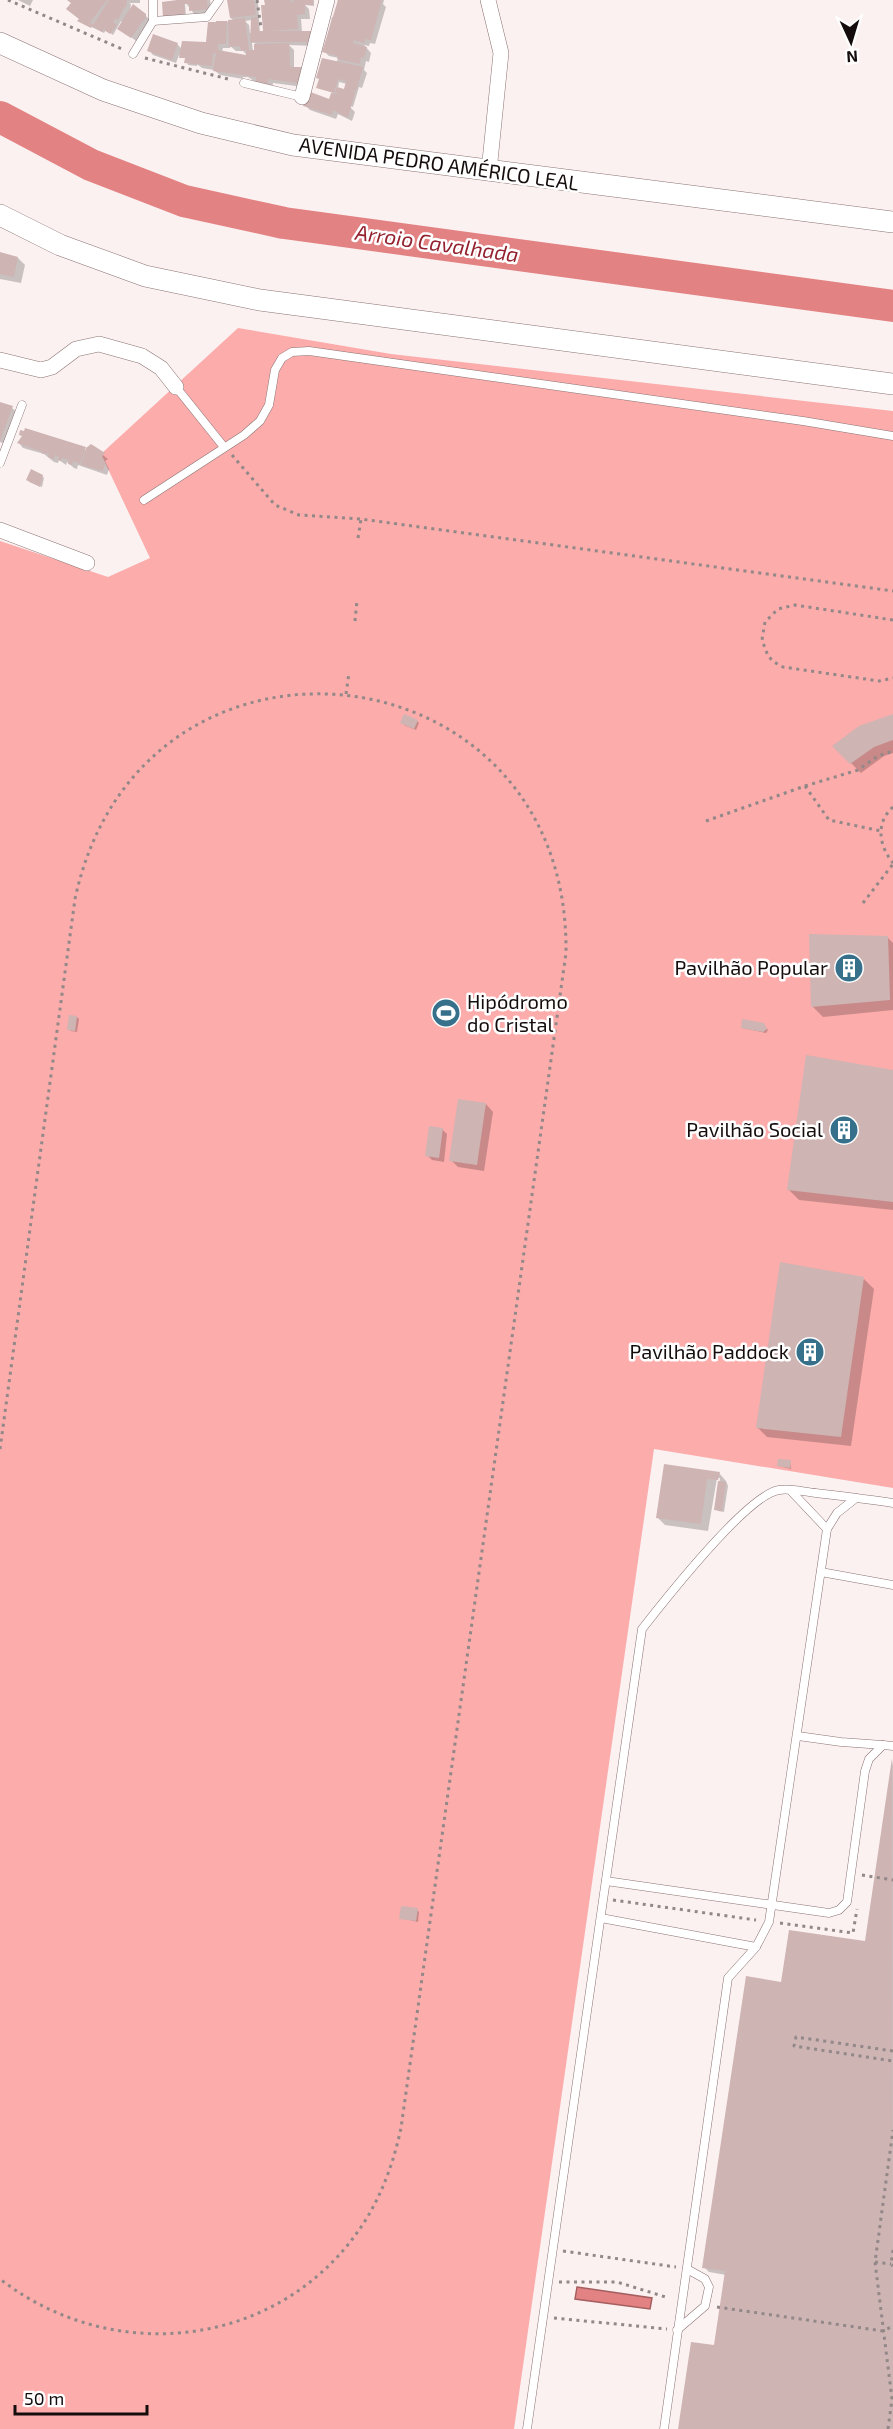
<svg xmlns="http://www.w3.org/2000/svg" width="893" height="2429" viewBox="0 0 893 2429" font-family="'Exo 2',sans-serif">
<rect width="100%" height="100%" fill="#fcf1f1"/>
<!-- green -->
<path fill="#fbacab" d="M238,328L391,354L893,411V1488L654,1449L514,2429H0V541L108,577L150,558L101,454Z"/>
<!-- water -->
<path fill="#e38283" stroke="#a55f60" stroke-width="1.5" d="M577,2287L652,2298L650,2309L575,2299Z"/>
<!-- shadow -->
<g fill="#0003" fill-rule="evenodd">
<path d="M18,0H33L30,6Z"/>
<path d="M68,0H140V3H129L131,4L130,10L145,15L150,20L136,41L122,30L123,23L121,21L113,35L106,30L104,33L81,22L72,3Z"/>
<path d="M179,0H210L212,13L195,15L185,2L186,17L167,19Z"/>
<path d="M239,0H255L258,3L260,33L267,32L268,6L266,0H314V6L305,5L309,9L310,19H301L302,32L315,46L289,45L294,50V69L304,87L273,83L272,88L262,86L248,77H243V79L220,75L214,70L202,68L197,64V66L188,65L187,59L179,55L176,63L153,55L149,50L177,44L182,49L207,44L209,23L234,21L231,18ZM252,20V33H250L249,25L245,21ZM252,43H255L256,51H253ZM230,46L236,51H243L248,56L222,52L223,48H230Z"/>
<path d="M337,0H384L383,4L386,7L375,44L370,43L369,46L364,45L371,53L369,62L366,61L364,70L367,73L362,88L359,87L353,107L348,105L355,112L352,121L338,114L336,119L310,110L305,105L330,101L333,93L318,87L339,58L329,56L324,51L332,17L335,18L339,2ZM339,82L347,84L345,91L338,88Z"/>
<path d="M0,254L18,258L25,265L21,283L0,279Z"/>
<path d="M0,404L12,408L17,412L5,444L0,442Z"/>
<path d="M19,443L87,450L91,446L108,459L105,461L109,469L107,475L78,465L77,469L74,468L67,462L66,465L59,460L58,463L54,462L44,454L23,448Z"/>
<path d="M42,476L44,478L42,487L29,482Z"/>
<path d="M893,715V753L884,756L861,773L834,746Z"/>
<path d="M417,721L419,723L416,730L404,725Z"/>
<path d="M887,937L893,943V1010L823,1017L813,1007Z"/>
<path d="M77,1017L79,1019L77,1032L71,1031L69,1029Z"/>
<path d="M763,1024L768,1030L766,1033L742,1028Z"/>
<path d="M893,1071V1210L799,1200L789,1190Z"/>
<path d="M486,1104L493,1112L484,1171L458,1167L451,1160Z"/>
<path d="M442,1129L447,1134L444,1162L432,1160L427,1155Z"/>
<path d="M864,1279L874,1289L851,1446L767,1437L757,1427Z"/>
<path d="M790,1461L791,1469L779,1466Z"/>
<path d="M665,1465L719,1473L726,1481L728,1486L724,1512L718,1511L716,1509L720,1478H717L708,1531L665,1525L657,1517Z"/>
<path d="M893,1759V2429H680L716,2347L726,2275L709,2272L704,2267L782,1984L866,1943Z"/>
<path d="M417,1910L419,1912L418,1922L401,1918Z"/>
</g>
<g fill="none" stroke-linecap="round" stroke-linejoin="round">
<!-- river -->
<path stroke="#e38283" stroke-width="32" d="M0,117L91,165L184,201L284,223L893,306"/>
</g>
<!-- building -->
<g fill="#ceb4b3">
<path d="M67,0H107L90,22L93,25L109,0H127L126,7H124L118,20L116,18L113,22L117,25L110,34L104,30L110,20L102,32L92,26L91,28L77,21L79,19L66,9L71,3Z"/>
<path d="M177,0H207L208,9L189,11V4H184L185,16L163,18L162,2Z"/>
<path d="M227,0H254L256,15L230,18Z"/>
<path d="M264,0H291L292,4L294,0H313V5H305V14L297,15L298,29L269,31H312L311,42H250L251,18L257,17L259,31H263L261,5H265Z"/>
<path d="M338,0H382L371,40L365,39L364,43L354,40L353,43L367,47L364,58L361,57L360,64L337,59L338,56L322,52Z"/>
<path d="M133,4L146,14V17L131,38L117,29Z"/>
<path d="M245,18L249,50H254V44L289,43L290,67H302L300,83L268,79V84L263,83L256,82V77L213,71L216,53H213L212,66L184,63L185,58H179L182,41L206,42L208,22H216V21H227L226,44H218V50L246,55V50L241,51L240,46L229,47L228,20Z"/>
<path d="M153,34L178,43L172,60L147,51Z"/>
<path d="M322,58L363,67L356,91L349,89L355,92L348,118L333,110L332,115L303,106L308,91L329,99L331,93L341,95L335,93L337,87L344,89L346,81L338,79L334,93L316,88L319,79L316,78Z"/>
<path d="M0,252L18,257L14,277L0,274Z"/>
<path d="M0,402L13,406L0,441Z"/>
<path d="M25,428L86,447L80,464L73,461L72,465L68,464L69,460L62,458L61,461L58,460L59,457L55,455L54,459L48,457L49,453L42,454L43,452L17,443L22,436L19,435L20,430L24,431Z"/>
<path d="M91,444L105,453L102,456L105,464L103,471L81,465L86,448Z"/>
<path d="M31,469L43,475L40,487L26,480Z"/>
<path d="M404,714L418,720L414,729L400,723Z"/>
<path d="M893,714V740L874,747L850,764L832,746L859,726Z"/>
<path d="M809,934L888,936L890,1000L811,1007Z"/>
<path d="M69,1015L77,1016L75,1031L67,1030Z"/>
<path d="M742,1019L764,1023L767,1029L763,1032L741,1028Z"/>
<path d="M806,1055L893,1070V1202L787,1190Z"/>
<path d="M458,1099L486,1103L477,1165L449,1161Z"/>
<path d="M429,1126L443,1128L439,1158L425,1156Z"/>
<path d="M780,1262L864,1277L841,1437L756,1428Z"/>
<path d="M778,1459L791,1460L790,1468L777,1466Z"/>
<path d="M664,1464L720,1472L718,1480L707,1479L701,1524L656,1518Z"/>
<path d="M718,1481L726,1482L722,1511L714,1510Z"/>
<path d="M892,1758L893,2429H678L691,2342L714,2345L725,2271L702,2268L746,1976L781,1982L789,1930L865,1941Z"/>
<path d="M401,1906L418,1908L416,1921L399,1919Z"/>
</g>
<g fill="none" stroke-linecap="round" stroke-linejoin="round">
<!-- service casing -->
<g stroke="#8b7373" stroke-width="9">
<g id="service">
<path d="M153,21L207,17L219,0"/>
<path d="M133,54L153,21V0"/>
<path d="M244,83L302,97"/>
<path d="M176,387L224,447"/>
<path d="M0,463L22,405"/>
<path d="M144,500L244,435L260,421L269,405L275,370L282,358L292,352L309,351L803,421L893,436"/>
<path d="M790,1490L827,1529"/>
<path d="M821,1572L893,1585"/>
<path d="M798,1736L841,1742L883,1745"/>
<path d="M606,1881L829,1913L839,1910L847,1902L865,1771L869,1759L883,1745L893,1746"/>
<path d="M601,1918L756,1947"/>
<path d="M677,2330L705,2306L709,2287L705,2279L687,2269"/>
<path d="M527,2429L642,1629C664,1601 747,1495 779,1490C791,1488 804,1492 816,1493C841,1496 867,1499 893,1503"/>
<path d="M664,2429L728,1978L756,1947L769,1922L827,1529L837,1513L856,1498"/>
</g>
</g>
<!-- minor casing -->
<g stroke="#8b7373" stroke-width="16">
<g id="minor">
<path d="M488,0L501,53L489,171"/>
<path d="M302,97L327,0"/>
<path d="M0,360L41,370L52,367L76,349L99,344L142,356L161,368L176,387"/>
<path d="M0,530L87,563"/>
</g>
</g>
<!-- secondary casing -->
<g stroke="#8b7373" stroke-width="22">
<g id="secondary">
<path d="M0,43L103,90L201,123L293,145L893,222"/>
<path d="M0,215L60,245L145,276L260,300L893,384"/>
</g>
</g>
<!-- path -->
<g stroke="#928888" stroke-width="3" stroke-dasharray="3 4.5" stroke-linecap="butt">
<path d="M8,0L122,49"/>
<path d="M257,0L261,28"/>
<path d="M145,58L232,80"/>
<path d="M232,455L275,505L299,515L361,519L893,591"/>
<path d="M358,538L361,519"/>
<path d="M893,620L795,605L778,609L765,622L762,640L768,656L774,662L783,667L879,681L893,678"/>
<path d="M355,621L357,600"/>
<path d="M346,694L349,673"/>
<path d="M805,786L858,770L878,756L893,751"/>
<path d="M893,807C875,823 879,846 893,863"/>
<path d="M706,821L805,786L829,820L881,831"/>
<path d="M863,903L893,864"/>
<path d="M0,1449L75,899C140,595 570,642 566,953L401,2128C394,2161 383,2192 365,2221C285,2347 116,2369 0,2279"/>
<path d="M862,1875L893,1880"/>
<path d="M613,1900L756,1920"/>
<path d="M780,1923L853,1933L857,1909"/>
<path d="M893,2051L796,2037L794,2046L893,2061"/>
<path d="M893,2250L891,2264L893,2266"/>
<path d="M563,2251L676,2267"/>
<path d="M875,2262L891,2264"/>
<path d="M559,2282H617L669,2298"/>
<path d="M717,2307L883,2331L893,2326"/>
<path d="M554,2318L667,2329"/>
<path d="M888,2429L892,2399L875,2262L893,2130"/>
</g>
<!-- service -->
<use href="#service" stroke="#fff" stroke-width="8"/>
<!-- minor -->
<use href="#minor" stroke="#fff" stroke-width="15"/>
<!-- secondary -->
<use href="#secondary" stroke="#fff" stroke-width="21"/>
</g>
<!-- icons -->
<defs>
<g id="building-disc" transform="scale(1.5)"><circle r="9.5" fill="#37708a" stroke="#fff"/><path d="M-4-6H4V6H1V3H-1V6H-4ZM-2.5-4.3h1.7v1.8h-1.7ZM.8-4.3h1.7v1.8H.8ZM-2.5-1h1.7V.8h-1.7ZM.8-1h1.7V.8H.8Z" fill="#fff"/></g>
<g id="stadium-disc" transform="scale(1.5)"><circle r="9.5" fill="#37708a" stroke="#fff"/><path d="M0-5a6.5 5 0 1 0 0 10a6.5 5 0 1 0 0-10ZM-3.5-1.8h7v3.6h-7Z" fill="#fff"/></g>
</defs>
<g fill-rule="evenodd">
<use href="#building-disc" x="849" y="968"/>
<use href="#stadium-disc" x="446" y="1013"/>
<use href="#building-disc" x="844" y="1130"/>
<use href="#building-disc" x="810" y="1352"/>
</g>
<g text-anchor="middle" stroke-width="5" stroke-linejoin="round" paint-order="stroke">
<!-- street labels -->
<g font-size="20" fill="#150d0d" stroke="#fff">
<text transform="translate(439 164) rotate(8)" y="7">AVENIDA PEDRO AMÉRICO LEAL</text>
</g>
<!-- poi labels -->
<g font-size="20" fill="#150d0d" stroke="#fff" text-anchor="end">
<text x="828" y="975">Pavilhão Popular</text>
<text x="467" y="1009" text-anchor="start">Hipódromo<tspan x="467" dy="23">do Cristal</tspan></text>
<text x="823" y="1137">Pavilhão Social</text>
<text x="789" y="1359">Pavilhão Paddock</text>
</g>
<!-- water labels -->
<g font-size="21" font-style="italic" fill="#93212e" stroke="#fff">
<text transform="translate(437 244) rotate(8)" y="7">Arroio Cavalhada</text>
</g>
</g>
<!-- north arrow -->
<g transform="translate(851 42) rotate(176)" stroke="#ffffff" stroke-width="4.5" paint-order="stroke">
<path d="M0-4.5L10 22L0 15L-10 22Z" fill="#150d0d"/>
<text y="-9" font-size="16" font-weight="bold" text-anchor="middle" fill="#150d0d">N</text>
</g>
<!-- scale -->
<path d="M15 2405v9h132v-9" fill="none" stroke="#150d0d" stroke-width="3"/>
<text x="24" y="2405" font-size="18" fill="#150d0d" stroke="#ffffff" stroke-width="4.5" paint-order="stroke">50 m</text>
</svg>
